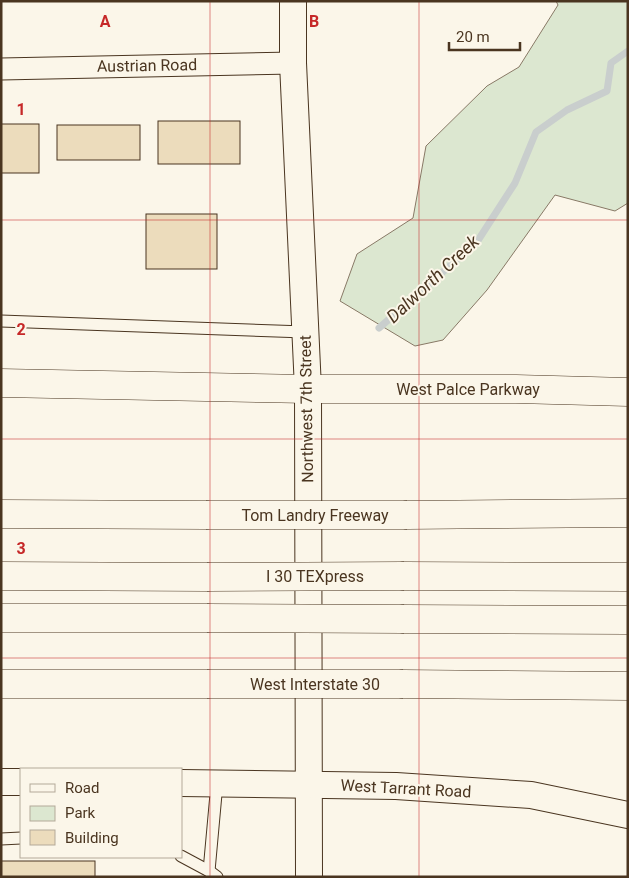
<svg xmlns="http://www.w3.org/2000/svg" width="629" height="878" viewBox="0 0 629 878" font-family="Roboto,sans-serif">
<rect width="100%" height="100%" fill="#fbf6e9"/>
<!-- green -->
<path fill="#dce7d0" stroke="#887966" d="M556,1H628V203L615,211L555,195L487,290L443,340L415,346L340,301L357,254L413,218L426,146L487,86L519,67L558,5Z"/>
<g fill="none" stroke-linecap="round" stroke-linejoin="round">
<!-- stream -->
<path stroke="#c9cecd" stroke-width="7" d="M379,328L477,242L515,183L536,132L567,110L607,91L611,63L628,51"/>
</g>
<!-- building -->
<g fill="#ecdcbc" stroke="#4a3520">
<rect x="158" y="121" width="82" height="43"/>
<rect x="1" y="124" width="38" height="49"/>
<rect x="57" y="125" width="83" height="35"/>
<rect x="146" y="214" width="71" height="55"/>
<rect x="1" y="861" width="94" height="16"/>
</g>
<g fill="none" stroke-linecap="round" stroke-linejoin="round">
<!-- service casing -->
<g stroke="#4a3520" stroke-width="13">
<g id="service">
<path d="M1,321L305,332"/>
<path d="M1,839L21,838"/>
<path d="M181,856L209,871L217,877"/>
<path d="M209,871L217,783"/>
</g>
</g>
<!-- minor casing -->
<g stroke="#4a3520" stroke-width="23">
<path id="minor" d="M1,69L293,63"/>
</g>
<!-- tertiary casing -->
<g stroke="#4a3520" stroke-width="28">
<g id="tertiary">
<path d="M293,1V63L308,389L309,877"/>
<path d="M1,782H21"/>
<path d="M181,783L396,786L531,795L628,815"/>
</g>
</g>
<!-- secondary casing -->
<g stroke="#4a3520" stroke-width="29">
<g id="secondary">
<path d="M1,383L308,389H516L628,392"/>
<path d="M1,684H207"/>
<path d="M403,684L628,686"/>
</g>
</g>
<!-- motorway casing -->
<g stroke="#4a3520" stroke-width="29">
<g id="motorway">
<path d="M1,514L206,515"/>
<path d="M407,515L628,513"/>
<path d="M1,576L207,577"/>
<path d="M404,576L628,577"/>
<path d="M1,618H207"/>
<path d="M404,619L628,620"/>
</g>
</g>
<!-- service -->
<use href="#service" stroke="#fbf6e9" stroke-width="11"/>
<!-- minor -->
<use href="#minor" stroke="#fbf6e9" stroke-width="21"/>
<!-- tertiary -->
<use href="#tertiary" stroke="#fbf6e9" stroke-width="26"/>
<!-- secondary -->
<use href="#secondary" stroke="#fbf6e9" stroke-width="28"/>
<!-- motorway -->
<use href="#motorway" stroke="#fbf6e9" stroke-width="28"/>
<!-- secondary-bridge casing -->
<g stroke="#4a3520" stroke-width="29" stroke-linecap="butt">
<path id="secondary-bridge" d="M207,684H403"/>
</g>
<!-- motorway-bridge casing -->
<g stroke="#4a3520" stroke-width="29" stroke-linecap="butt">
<g id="motorway-bridge">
<path d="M206,515H407"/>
<path d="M207,577L404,576"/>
<path d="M207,618L404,619"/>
</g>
</g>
<!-- secondary-bridge -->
<use href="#secondary-bridge" stroke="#fbf6e9" stroke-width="28"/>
<!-- motorway-bridge -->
<use href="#motorway-bridge" stroke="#fbf6e9" stroke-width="28"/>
</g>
<!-- grid -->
<path fill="none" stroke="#c62828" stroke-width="1" stroke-opacity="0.55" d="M210,1V877M419,1V877M1,220H628M1,439H628M1,658H628"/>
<g text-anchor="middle" stroke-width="4" stroke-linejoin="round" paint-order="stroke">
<!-- street labels -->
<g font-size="16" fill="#4a3520" stroke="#fbf6e9">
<text transform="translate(147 65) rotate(-1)" y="6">Austrian Road</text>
<text x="468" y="395">West Palce Parkway</text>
<text transform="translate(306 409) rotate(-91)" y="6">Northwest 7th Street</text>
<text x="315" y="521">Tom Landry Freeway</text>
<text x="315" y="582">I 30 TEXpress</text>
<text x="315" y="690">West Interstate 30</text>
<text transform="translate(406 788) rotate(3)" y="6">West Tarrant Road</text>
</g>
<!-- water labels -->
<g font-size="18" font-style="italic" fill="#4a3520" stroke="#fbf6e9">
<text transform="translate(433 279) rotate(-43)" y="6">Dalworth Creek</text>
</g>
</g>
<g font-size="16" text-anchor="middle" font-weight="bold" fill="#c62828" stroke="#fbf6e9" stroke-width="4" stroke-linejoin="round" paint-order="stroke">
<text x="105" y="27">A</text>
<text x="314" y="27">B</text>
<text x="21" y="115">1</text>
<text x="21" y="335">2</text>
<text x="21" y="554">3</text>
</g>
<!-- border -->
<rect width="629" height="878" fill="none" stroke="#4a3520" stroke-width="5"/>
<!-- legend -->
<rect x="20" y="768" width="162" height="90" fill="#fbf6e9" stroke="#b4a999"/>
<rect x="30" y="784" width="25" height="8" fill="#fbf6e9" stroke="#b4a999"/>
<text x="65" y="793" font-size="15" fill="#4a3520">Road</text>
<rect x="30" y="806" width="25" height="15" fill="#dce7d0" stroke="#b4a999"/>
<text x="65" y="818" font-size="15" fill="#4a3520">Park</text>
<rect x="30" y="830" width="25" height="15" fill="#ecdcbc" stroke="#b4a999"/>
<text x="65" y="843" font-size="15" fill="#4a3520">Building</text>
<!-- scale -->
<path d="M449 42v8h71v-8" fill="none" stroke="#4a3520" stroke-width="2.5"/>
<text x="456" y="42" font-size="15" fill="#4a3520" stroke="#fbf6e9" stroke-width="4" paint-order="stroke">20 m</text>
</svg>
